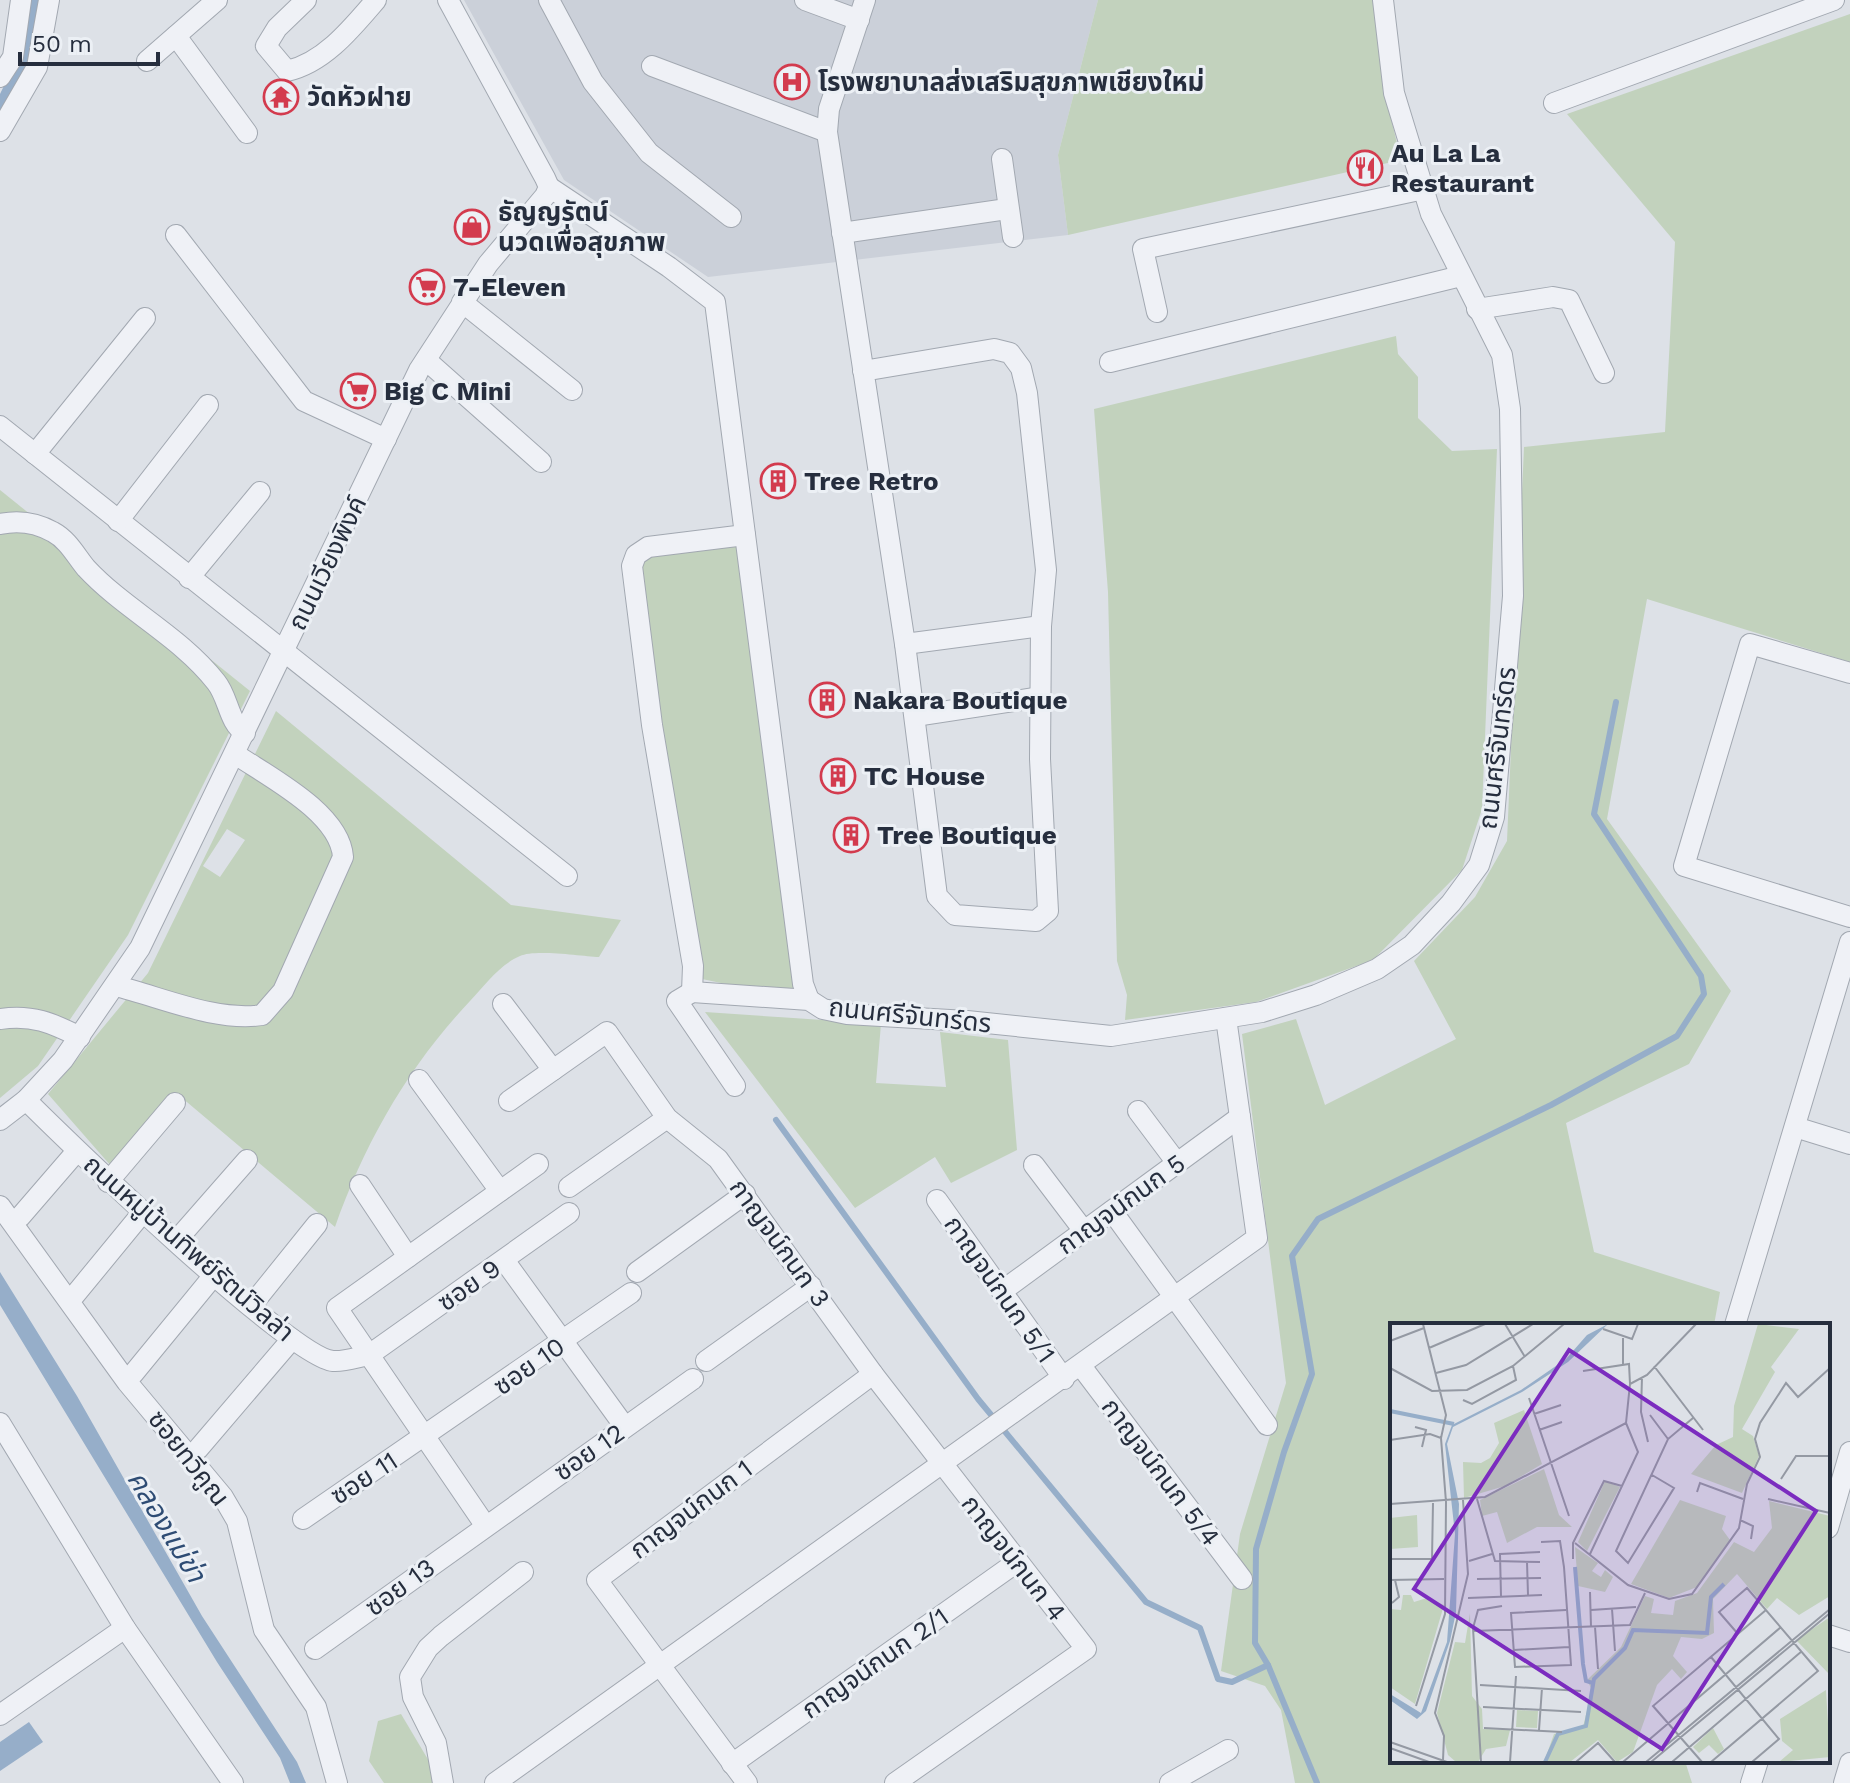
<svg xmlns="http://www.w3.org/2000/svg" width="1850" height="1783" viewBox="0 0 1850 1783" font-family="'Work Sans','Noto Sans Thai',sans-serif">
<rect width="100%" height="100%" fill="#dde1e7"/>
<!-- built -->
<path fill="#cbd0d9" d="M464,0H1098L1058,155L1068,235L708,277L564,180Z"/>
<!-- green -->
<g fill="#c2d2bd" fill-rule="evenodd">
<path d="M1098,0H1376L1384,89L1401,160L1068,235L1058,155Z"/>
<path d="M1850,14V662L1647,599L1607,819L1731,991L1689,1064L1566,1123L1594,1252L1720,1292L1714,1325H1392V1761H1685L1692,1783H1295L1281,1710L1265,1686L1221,1671L1240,1534L1286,1383L1242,1034L1296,1019L1325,1105L1456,1039L1414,961L1475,897L1507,841L1524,447L1665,432L1675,242L1567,114Z"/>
<path d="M1396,336L1398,354L1418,377V418L1452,451L1497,449L1482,809L1462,870L1373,960L1256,1002L1125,1020L1127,995L1117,961L1108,592L1094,409Z"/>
<path d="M0,490L250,691L128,935L38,1066L0,1098Z"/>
<path d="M737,543L797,990L783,996L702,979L638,565L651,552Z"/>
<path d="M276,711L511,905L621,920L599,957C581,956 534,949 520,956C499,965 485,985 470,1001C408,1067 365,1142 335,1227L175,1092L111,1166L48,1094L148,973ZM227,829L245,840L220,877L203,866Z"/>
<path d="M705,1012L881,1024L876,1083L946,1087L940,1032L1008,1040L1017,1150L951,1183L935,1157L855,1208Z"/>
<path d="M401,1714L442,1783H384L369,1761L378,1721Z"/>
</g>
<!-- water -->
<g fill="#96aec9">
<path d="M26,0H46L33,66L0,123V94L17,59Z"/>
<path d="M0,1272L77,1396L202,1616L297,1762L306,1783H290L280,1758L217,1662L0,1305Z"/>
<path d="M29,1722L43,1742L0,1771V1742Z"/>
</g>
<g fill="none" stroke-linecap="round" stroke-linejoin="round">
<!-- stream -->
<g stroke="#96aec9" stroke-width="6">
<path d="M776,1120L978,1399L1146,1602L1200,1628L1218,1679L1232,1682L1268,1665"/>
<path d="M1317,1783L1268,1665L1255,1643L1256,1549L1284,1452L1312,1374L1292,1256L1318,1219L1551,1105L1677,1036L1704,994L1701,976L1594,814L1616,702"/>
</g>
<!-- minor casing -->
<g stroke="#a2a8b1" stroke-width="22">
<g id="minor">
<path d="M306,0L277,28L266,46L287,71C324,63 352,28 376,0"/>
<path d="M549,0L593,82L649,153L731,217"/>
<path d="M805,0L859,20"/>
<path d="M176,36L247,133"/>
<path d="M147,61L217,0"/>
<path d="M652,66L827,132"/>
<path d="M0,77L13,57L21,0"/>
<path d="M1554,103L1834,0"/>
<path d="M0,131L37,67L49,0"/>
<path d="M1002,159L1013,237"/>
<path d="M549,187L669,267L715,302L803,984L809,1000"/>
<path d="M842,233L1007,209"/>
<path d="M176,235L304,401L386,439"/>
<path d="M462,302L572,390"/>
<path d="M1477,309L1553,297L1569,300L1604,373"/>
<path d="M1157,312L1143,249L1424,189"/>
<path d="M426,360L541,462"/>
<path d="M1110,362L1461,276"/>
<path d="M863,371L994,349L1010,353L1021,368L1027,393L1046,570L1041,626L1040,759L1048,911L1036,921L955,915L937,896L905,644L827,132L829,109L865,0"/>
<path d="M0,426L567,876"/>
<path d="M35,454L145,318"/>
<path d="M118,521L208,405"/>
<path d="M0,524C19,520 37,523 53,532C68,540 76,556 86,568C125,610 180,636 216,682C229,698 228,722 245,733"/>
<path d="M189,578L260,492"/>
<path d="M905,644L1041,626"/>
<path d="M1850,673L1750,644L1684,866L1850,917"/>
<path d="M915,716L1041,697"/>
<path d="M116,986C161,997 216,1022 262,1015L283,991L343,857C340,813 269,777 235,754"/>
<path d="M692,992L809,1000L823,1009L847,1014L967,1021L1111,1036L1262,1012L1316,995L1377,969L1412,945L1451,903L1479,865L1494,817L1513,596L1510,409L1502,355L1431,214L1394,93L1383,0"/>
<path d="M692,992L693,966L652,725L632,566L636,555L648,547L745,535"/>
<path d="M692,992L677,1001L735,1086"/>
<path d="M503,1004L553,1070"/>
<path d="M0,1019C32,1014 52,1023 80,1037"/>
<path d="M419,1080L500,1191"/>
<path d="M26,1100C67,1141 291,1358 333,1361C344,1362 358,1357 369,1355L569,1213"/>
<path d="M509,1101L607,1032L667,1118L718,1159L873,1374L1086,1649L895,1783"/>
<path d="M1138,1111L1177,1163"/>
<path d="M0,1120L26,1100L63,1060L140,948L419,370L488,264L545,196L549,187L545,178L448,0"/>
<path d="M1795,1127L1850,1144"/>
<path d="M1034,1165L1084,1231"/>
<path d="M108,1182L175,1103"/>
<path d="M360,1185L408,1257"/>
<path d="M569,1187L667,1118"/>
<path d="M937,1200L1064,1379"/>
<path d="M0,1206L127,1382L223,1497L237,1521L264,1630L316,1707L337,1783"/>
<path d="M1112,1211L1267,1425"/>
<path d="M20,1217L77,1151"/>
<path d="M176,1241L247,1160"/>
<path d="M504,1260L625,1427"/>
<path d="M637,1272L745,1194"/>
<path d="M1002,1291L1240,1117"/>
<path d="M74,1296L143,1212"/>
<path d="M251,1306L317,1224"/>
<path d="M1735,1325L1850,942"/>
<path d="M706,1361L811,1286"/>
<path d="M1081,1366L1242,1579"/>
<path d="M133,1374L215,1274"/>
<path d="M0,1423L125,1628L233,1783"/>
<path d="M198,1449L292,1339"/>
<path d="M303,1519L631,1293"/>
<path d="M485,1525L337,1308L538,1164"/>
<path d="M1828,1528L1850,1452"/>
<path d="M1828,1635L1850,1642"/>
<path d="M315,1649L693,1379"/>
<path d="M0,1715L125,1628"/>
<path d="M732,1764L1017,1562"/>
<path d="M443,1783L436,1743L413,1697L410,1677L428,1648L441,1636L523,1572"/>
<path d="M495,1783L1257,1238L1226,1018"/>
<path d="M747,1783L597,1580L873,1374"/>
<path d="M1170,1783L1228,1750"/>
<path d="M1751,1783L1758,1761"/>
<path d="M1844,1783L1850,1763"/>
</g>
</g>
<!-- minor -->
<use href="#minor" stroke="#eff1f6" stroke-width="20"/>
</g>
<!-- icons -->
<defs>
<g id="hospital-ring" transform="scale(1.8)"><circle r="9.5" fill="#ecf0f5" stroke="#d33b4e" stroke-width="1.5"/><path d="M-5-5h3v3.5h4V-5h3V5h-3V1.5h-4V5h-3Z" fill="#d33b4e"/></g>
<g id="temple-ring" transform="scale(1.8)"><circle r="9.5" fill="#ecf0f5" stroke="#d33b4e" stroke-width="1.5"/><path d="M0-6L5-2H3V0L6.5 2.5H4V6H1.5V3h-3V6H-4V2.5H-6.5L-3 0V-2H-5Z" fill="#d33b4e"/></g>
<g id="restaurant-ring" transform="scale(1.8)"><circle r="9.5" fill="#ecf0f5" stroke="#d33b4e" stroke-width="1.5"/><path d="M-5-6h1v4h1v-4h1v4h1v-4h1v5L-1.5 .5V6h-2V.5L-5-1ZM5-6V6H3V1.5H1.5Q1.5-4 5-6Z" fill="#d33b4e"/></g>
<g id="shop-ring" transform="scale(1.8)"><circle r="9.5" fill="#ecf0f5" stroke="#d33b4e" stroke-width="1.5"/><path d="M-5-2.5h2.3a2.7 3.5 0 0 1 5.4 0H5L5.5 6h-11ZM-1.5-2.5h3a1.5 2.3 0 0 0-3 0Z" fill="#d33b4e"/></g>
<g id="supermarket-ring" transform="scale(1.8)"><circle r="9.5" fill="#ecf0f5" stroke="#d33b4e" stroke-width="1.5"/><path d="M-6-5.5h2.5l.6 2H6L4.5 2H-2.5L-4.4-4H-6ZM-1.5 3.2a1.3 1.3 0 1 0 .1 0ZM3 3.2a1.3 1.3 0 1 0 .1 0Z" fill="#d33b4e"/></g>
<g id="building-ring" transform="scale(1.8)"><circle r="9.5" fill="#ecf0f5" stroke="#d33b4e" stroke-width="1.5"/><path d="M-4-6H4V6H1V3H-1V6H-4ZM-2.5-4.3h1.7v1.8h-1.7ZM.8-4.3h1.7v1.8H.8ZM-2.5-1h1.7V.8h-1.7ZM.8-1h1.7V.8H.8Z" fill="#d33b4e"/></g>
</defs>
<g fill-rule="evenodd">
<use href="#hospital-ring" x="792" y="82"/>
<use href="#temple-ring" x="281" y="97"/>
<use href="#restaurant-ring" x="1365" y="168"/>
<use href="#shop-ring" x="472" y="227"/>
<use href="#supermarket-ring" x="427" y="287"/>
<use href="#supermarket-ring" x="358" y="391"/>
<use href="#building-ring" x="778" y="481"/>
<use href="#building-ring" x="827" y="700"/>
<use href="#building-ring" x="838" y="776"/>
<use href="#building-ring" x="851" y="835"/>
</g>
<g text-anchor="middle" stroke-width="6" stroke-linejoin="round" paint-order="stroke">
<!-- poi labels -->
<g font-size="26" font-weight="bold" fill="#262e3e" stroke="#ecf0f5" text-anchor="start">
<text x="818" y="91">โรงพยาบาลส่งเสริมสุขภาพเชียงใหม่</text>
<text x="307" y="106">วัดหัวฝาย</text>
<text x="1391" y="162">Au La La<tspan x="1391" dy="30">Restaurant</tspan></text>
<text x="498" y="221">ธัญญรัตน์<tspan x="498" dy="30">นวดเพื่อสุขภาพ</tspan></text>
<text x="453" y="296">7-Eleven</text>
<text x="384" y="400">Big C Mini</text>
<text x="804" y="490">Tree Retro</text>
<text x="853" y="709">Nakara Boutique</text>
<text x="864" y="785">TC House</text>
<text x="877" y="844">Tree Boutique</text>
</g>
<!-- street labels -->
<g font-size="26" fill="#262e3e" stroke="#ecf0f5">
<text transform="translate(327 563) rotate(-64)" y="9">ถนนเวียงพิงค์</text>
<text transform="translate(1497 748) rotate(-83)" y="9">ถนนศรีจันทร์ดร</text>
<text transform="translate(910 1015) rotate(6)" y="9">ถนนศรีจันทร์ดร</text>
<text transform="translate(1121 1204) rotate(-36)" y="9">กาญจน์กนก 5</text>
<text transform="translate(780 1243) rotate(54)" y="9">กาญจน์กนก 3</text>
<text transform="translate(189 1248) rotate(41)" y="9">ถนนหมู่บ้านทิพย์รัตน์วิลล่า</text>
<text transform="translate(469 1285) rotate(-35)" y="9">ซอย 9</text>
<text transform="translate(1000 1289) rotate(55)" y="9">กาญจน์กนก 5/1</text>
<text transform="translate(529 1366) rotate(-35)" y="9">ซอย 10</text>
<text transform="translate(589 1452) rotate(-35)" y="9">ซอย 12</text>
<text transform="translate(189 1458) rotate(52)" y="9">ซอยทวีคูณ</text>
<text transform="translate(1161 1472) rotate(53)" y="9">กาญจน์กนก 5/4</text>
<text transform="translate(364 1478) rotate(-33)" y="9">ซอย 11</text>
<text transform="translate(691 1509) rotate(-37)" y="9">กาญจน์กนก 1</text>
<text transform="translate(1014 1558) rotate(52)" y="9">กาญจน์กนก 4</text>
<text transform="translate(400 1587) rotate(-36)" y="9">ซอย 13</text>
<text transform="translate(875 1663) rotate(-35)" y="9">กาญจน์กนก 2/1</text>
</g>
<!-- water labels -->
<g font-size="28" font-style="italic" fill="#2e4c74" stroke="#ecf0f5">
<text transform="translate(167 1526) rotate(59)" y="10">คลองแม่ข่า</text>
</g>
</g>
<!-- overview -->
<g transform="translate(1390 1323)">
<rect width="440" height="440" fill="#dde1e7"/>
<path d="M368,1L409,6L381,44L385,49L352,106L363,113L369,133L352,170L301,151L326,122L343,114L344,83ZM134,87L152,141L115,163L74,175L73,139L91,140L100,135L109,120L104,100ZM154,146L169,192L182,204H147L117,220L107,189L92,193L90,177ZM215,158L230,164L197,228L188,219ZM290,177L336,193L332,206L340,217L307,264L279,275L241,261ZM379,178L440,193V273L409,292L387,275L377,286L347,251L323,276L324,310L312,316L291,314L283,333L297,349L291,356L282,346L267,362L243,429L227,439L208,417L180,439H154L164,411L193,404L202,367L197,357L231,324L255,273L264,276L261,290L283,292L285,278L307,270L344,219L364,229L382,205ZM27,192L28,224L0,226V195ZM185,224L208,240L202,248L211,254L215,247L223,254L215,269L188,263ZM13,272H21L24,279L37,275L54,282L25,381L0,364V286L11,287ZM80,290L82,373L92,386L93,406L120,407L116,423L96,426L88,439H66L58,432L47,390L65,319L75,320ZM440,294V350L439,351L406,317ZM436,367L440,434L389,439L403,427L392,418L390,396ZM127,387L148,388L147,405L126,404ZM323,405L334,426L328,431L319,422L309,430L303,424Z" fill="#c2d2bd"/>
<path d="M218,1L178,39L132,69L63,104L57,121L69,181L66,289L60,318L36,388L27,396L0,377V371L31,390L57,319L65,211L55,121L62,102L131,67L176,36L197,12Z" fill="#96aec9"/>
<path fill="none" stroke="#96aec9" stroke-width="4" d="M0,88L64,101M185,244L193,341L196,358L203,360M155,439L168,411L196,403L204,356L235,325L243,307L317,310L321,274L334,261"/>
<path fill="none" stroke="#9499a3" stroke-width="2" d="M115,1L135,34M213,6L242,16L248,1M233,15V42M0,18L34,5M39,25L95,1M264,43L313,107M0,45L42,68L77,67L123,43L174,1M193,48L239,41L240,61M46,50L76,42L143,1M252,54L251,89L258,119M139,75L179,193M73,77L82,81L126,57L123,43M144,91L171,82M260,92L278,116M25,104L36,107L32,124M149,107L172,99M0,117L40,111L51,115M262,152L284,165L238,240L226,228L278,116L303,95M391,156L406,133H440M307,169L310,160L353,176M87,176L105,238L150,239M378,176L440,190M0,181L95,174L236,100M350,197L363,203L361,216M151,219L170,218L174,244L181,342L125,344L121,290L176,287M185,220L238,262L279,276L302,271L349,205L357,161L370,134L365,116L370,100L396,60L408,74L440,45M200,231L248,129L236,100L240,61L257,52L306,1M0,236H42L43,180M183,236V220L214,158L232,163M79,238L102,231M137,239L138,272M87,256L151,255M0,257L54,256M200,269L201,304M111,273L110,231L150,229M78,275L152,272M2,280L9,274L5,257M222,286L225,328M201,287L246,284M205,304L208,346M83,308L240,302L255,270M124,327L179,324M321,334L389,416L362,439M90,362L191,368M26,383L55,291L56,179L51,115L56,92L33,1M93,384L191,389M94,405L172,409M149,407L152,365M0,419L57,439M0,425L39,439M53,437L54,413L45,390L78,251L73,177M91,439L83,305L88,287L112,283M120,439L126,353M186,439L208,420L225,439M233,439L391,304M256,439L440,286M261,439L440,290M282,439L412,328M312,439L263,383L376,287M321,439L428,348L357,265L329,289L348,311"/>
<path fill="#7b2cbf" fill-opacity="0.15" stroke="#7b2cbf" stroke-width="4" d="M179,27L426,188L272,426L24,266Z"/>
<rect width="440" height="440" fill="none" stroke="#262e3e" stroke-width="4"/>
</g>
<!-- scale -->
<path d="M20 52v12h138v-12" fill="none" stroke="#262e3e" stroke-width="4"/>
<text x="32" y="52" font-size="24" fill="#262e3e" stroke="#ecf0f5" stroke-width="6" paint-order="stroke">50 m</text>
</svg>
